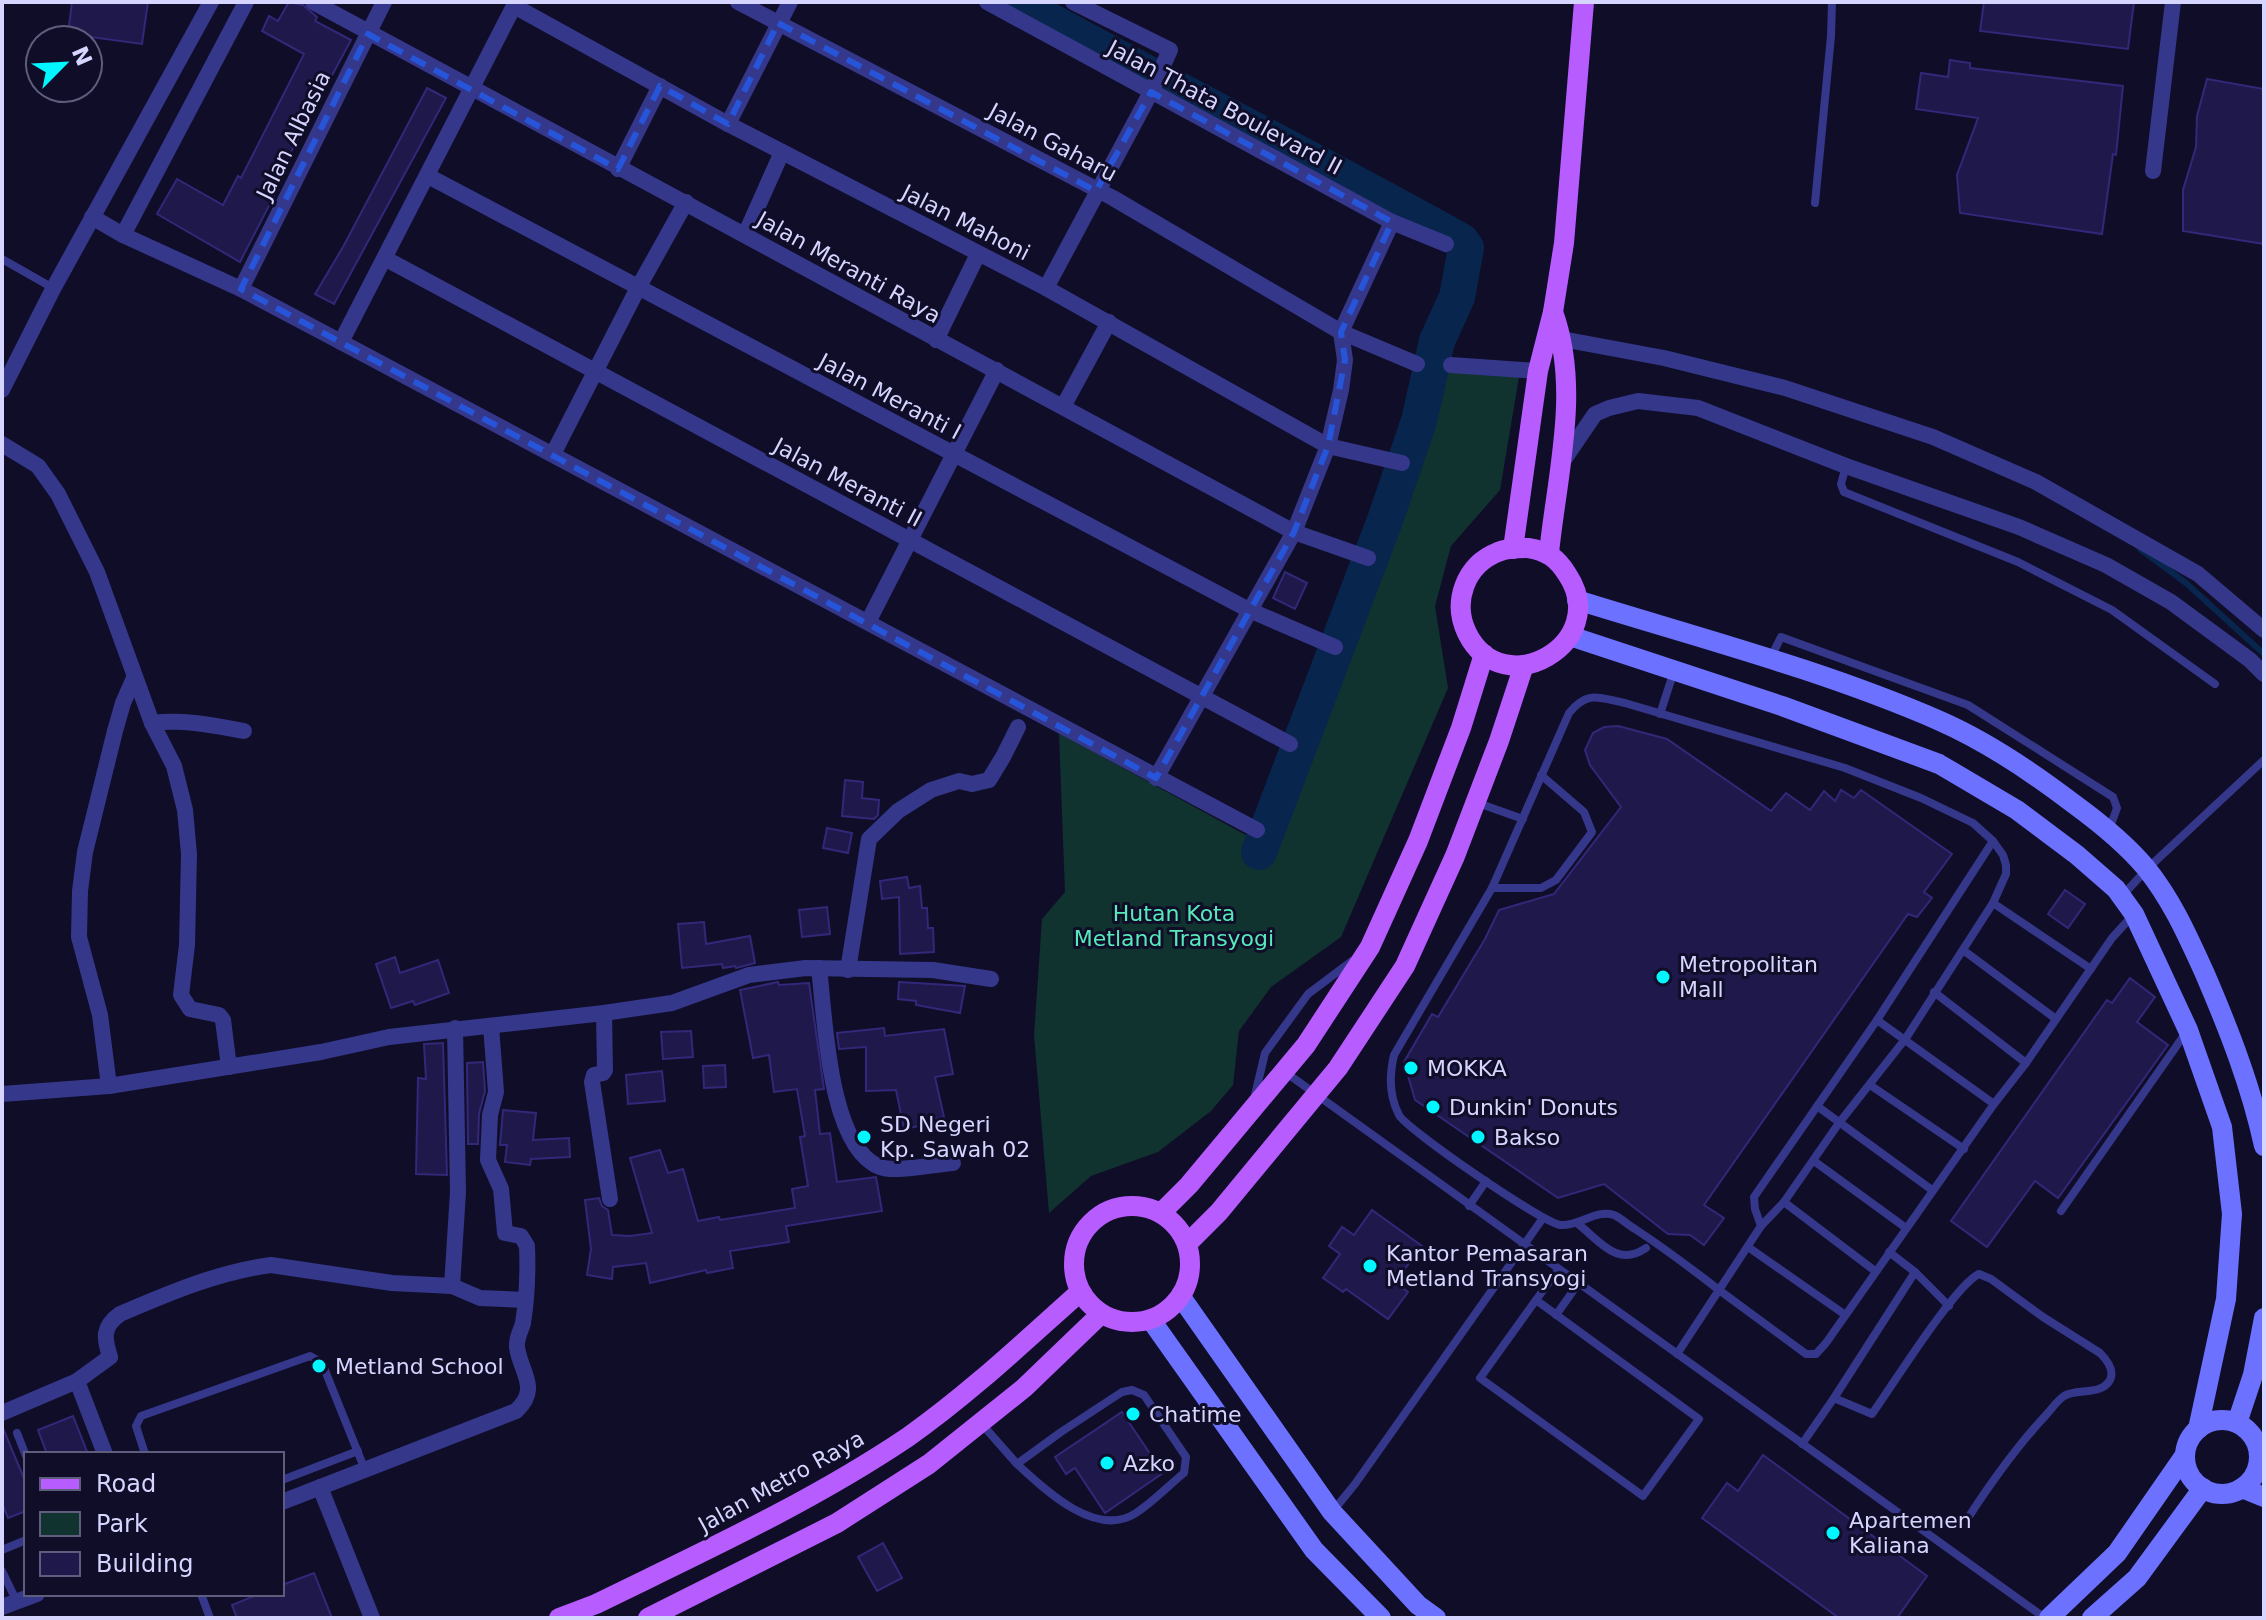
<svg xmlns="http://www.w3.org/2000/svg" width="2266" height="1620" viewBox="0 0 2266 1620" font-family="'DejaVu Sans',sans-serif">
<rect width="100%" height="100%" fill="#100d28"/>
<!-- green -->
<path fill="#10332f" d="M1436,367L1519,377L1500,490L1451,546L1435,606L1448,688L1341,937L1271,987L1239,1031L1233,1085L1211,1111L1158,1152L1091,1176L1049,1213L1034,1035L1042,919L1065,892L1059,733L1277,852Z"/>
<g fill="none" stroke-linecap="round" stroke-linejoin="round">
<!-- stream -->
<path stroke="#08264d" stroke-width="6" d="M2140,549L2186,583L2264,654"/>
<!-- river -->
<path stroke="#08264d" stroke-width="36" d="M1016,2C1163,84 1314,159 1461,241L1466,248L1457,297L1437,341L1419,421L1384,523L1259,852"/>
</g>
<!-- building -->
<g fill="#1f184b" stroke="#322879" stroke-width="2">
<path d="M72,2H148L142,44L68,34Z"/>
<path d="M289,2L303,5L317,17L315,21L351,40L269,193L274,196L240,262L157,214L177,179L223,205L238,176L241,178L304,54L262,31L269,16L278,21Z"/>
<path d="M1984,2H2134L2128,49L1980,31Z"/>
<path d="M1950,60L1970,63V68L2123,86L2116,155L2113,154L2102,234L1960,213L1957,175L1978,118L1916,109L1921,73L1948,77Z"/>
<path d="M2207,79L2264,89V244L2183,231V190L2196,147L2197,116Z"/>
<path d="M427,88L446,98L334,304L315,294L343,247Z"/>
<path d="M1285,572L1307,583L1295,609L1273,598Z"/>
<path d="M1618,726L1667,739L1771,811L1786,793L1810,810L1824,791L1835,801L1841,790L1854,798L1861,790L1952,854L1924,892L1932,898L1917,917L1908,914L1704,1205L1724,1218L1704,1245L1690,1235L1668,1234L1604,1184L1558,1198L1415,1100L1404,1062L1432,1014L1438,1017L1485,939L1499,910L1554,894L1621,807L1590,765L1585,750L1593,733L1604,727Z"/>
<path d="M845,780L863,782L862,798L879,800L878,815L874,819L842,816Z"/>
<path d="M827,828L852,833L848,853L823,848Z"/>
<path d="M907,877L909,888L920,886L922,908H927L928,928H933L934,952L900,954L899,897L882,899L880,881Z"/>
<path d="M2065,890L2085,904L2068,928L2048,914Z"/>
<path d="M827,907L830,934L802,937L799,910Z"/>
<path d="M704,922L706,944L750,936L755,963L736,968L735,966L723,968L722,964L682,968L678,924Z"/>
<path d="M395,957L400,973L438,960L449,993L415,1005L413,1001L391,1008L376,964Z"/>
<path d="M2130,978L2155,997L2137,1022L2168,1045L2058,1198L2035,1181L1987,1247L1951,1221L2107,1000L2112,1003Z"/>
<path d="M778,982L779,985L809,983L824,1089L815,1090L820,1134L830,1133L837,1182L876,1177L882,1211L786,1226L789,1242L730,1251L733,1268L707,1273L706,1270L650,1283L646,1263L613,1267L612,1279L587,1275L591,1249L585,1200L599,1198L602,1206L608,1210L612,1235L630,1236L652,1233L630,1158L660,1150L668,1173L683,1169L698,1221L719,1217L720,1220L795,1208L792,1189L808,1186L800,1137L805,1136L797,1089L774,1092L769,1055L753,1058L740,990Z"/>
<path d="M899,982L965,986L960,1013L916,1005V1001L898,999Z"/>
<path d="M884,1028L885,1036L944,1029L953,1074L935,1077L944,1117L928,1120L929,1124L904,1129L896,1090L866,1091V1047L839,1049L837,1033Z"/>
<path d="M691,1031L693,1057L663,1059L661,1032Z"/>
<path d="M443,1043L447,1175L416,1174L418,1078L426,1079L424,1044Z"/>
<path d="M483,1062L485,1091L479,1114L478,1144H468L467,1063Z"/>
<path d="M725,1065L726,1087L704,1088L703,1066Z"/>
<path d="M662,1071L665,1101L628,1104L626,1075Z"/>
<path d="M503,1110L536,1113L533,1140L569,1138L570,1157L531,1159L530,1165L505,1162L507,1145H500Z"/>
<path d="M1372,1210L1422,1246L1395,1282L1408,1292L1388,1319L1346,1289L1343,1292L1323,1278L1340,1254L1329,1246L1342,1227L1354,1235Z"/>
<path d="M1122,1412L1163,1473L1105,1513L1075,1468L1066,1474L1055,1457Z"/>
<path d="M73,1416L88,1454H47L38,1430Z"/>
<path d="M2,1426L26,1483V1511L8,1518L2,1503Z"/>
<path d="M1763,1455L1927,1576L1897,1618H1839L1702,1518L1727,1483L1738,1491Z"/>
<path d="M883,1543L902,1578L877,1591L858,1557Z"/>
<path d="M314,1573L332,1618H237L232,1605L259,1594H282V1585Z"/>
</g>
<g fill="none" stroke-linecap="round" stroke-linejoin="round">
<!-- lane -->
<g stroke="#35378b" stroke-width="8">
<path d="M1815,203L1831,36L1832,2"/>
<path d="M2,259L53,288"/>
<path d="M1846,466L1841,484L1844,492L2018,562L2112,610L2215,684"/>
<path d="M1770,659L1781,637L1968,705L2113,797L2117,808L2109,830"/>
<path d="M1660,714L1674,671"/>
<path d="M1475,802L1523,819"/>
<path d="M1492,888H1541L1556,880L1592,832L1584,812L1541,775"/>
<path d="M2123,895L2147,869L2264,760"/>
<path d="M1993,903L2091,969"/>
<path d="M1963,950L2056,1019"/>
<path d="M1934,992L2026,1063"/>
<path d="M1877,1020L1993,841"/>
<path d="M1285,1072L2045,1618"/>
<path d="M1870,1085L1964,1149"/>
<path d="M1254,1099L1265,1053L1308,994L1352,961"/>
<path d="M1817,1106L1932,1190"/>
<path d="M1814,1161L1906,1228"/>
<path d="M1784,1202L1875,1271"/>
<path d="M1469,1206L1486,1181"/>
<path d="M2061,1211L2187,1031"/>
<path d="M1577,1223C1600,1241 1617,1268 1646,1248"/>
<path d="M1761,1226L1755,1209L1754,1197L1877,1020L1994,1104"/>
<path d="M1748,1247L1844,1314"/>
<path d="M1889,1252L1915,1272"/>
<path d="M1536,1300L1699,1419L1643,1496L1480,1378Z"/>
<path d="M1536,1300L1558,1270"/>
<path d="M1556,1315L1578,1284"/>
<path d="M1677,1354L1719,1290C1692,1269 1664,1248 1635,1229C1628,1225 1621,1218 1614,1215C1596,1209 1580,1226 1561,1225C1544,1224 1406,1129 1399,1115C1389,1096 1389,1076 1394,1055L1492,888L1569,713C1588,690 1599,698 1625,703L1845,768L1921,798L1973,823L1993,841L2003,855L2006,865V874L1993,903L1906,1038L1839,1123L1784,1202L1761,1226L1719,1290L1806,1354H1816L1826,1343L1994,1104L2026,1063L2112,938L2133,915"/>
<path d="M1834,1398L1915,1272L1949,1306"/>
<path d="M980,1422L1017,1464L1061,1432L1122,1392L1132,1390L1144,1395L1186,1457L1184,1473C1168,1486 1153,1502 1136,1513C1096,1539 1045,1490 1017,1464"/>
<path d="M17,1433L26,1456"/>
<path d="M1802,1444L1834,1398L1872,1414C1892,1386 1955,1285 1979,1274L1991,1279L2043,1317L2100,1353C2107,1360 2115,1370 2110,1380C2101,1396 2077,1388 2064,1396C2058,1400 2052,1408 2047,1414C2017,1446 1992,1481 1968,1518"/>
<path d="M145,1454L136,1426L141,1416L310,1356L322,1363L365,1470"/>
<path d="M282,1480L358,1451"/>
<path d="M1333,1511L1355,1484L1543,1218"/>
<path d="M2,1550L26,1540"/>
<path d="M2,1571L17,1602"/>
<path d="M201,1594L210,1618"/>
</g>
<!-- street -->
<g stroke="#35378b" stroke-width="16">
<path d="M313,2L1294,532L1368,558"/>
<path d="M516,2L341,342L1257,830"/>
<path d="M738,2L1113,198L1341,332L1417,364"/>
<path d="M987,2L1392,222L1446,244"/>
<path d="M514,6L728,124L1046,288L1328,446L1402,463"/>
<path d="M728,124L790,2"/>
<path d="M618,169L660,86"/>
<path d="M2153,171L2173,2"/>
<path d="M428,176L1249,610L1335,647"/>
<path d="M92,217L123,235L241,289L341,342"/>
<path d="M123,235L246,2"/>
<path d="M745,235L782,152"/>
<path d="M386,259L1290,744"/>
<path d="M1046,288L1151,92L1170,50L1073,2"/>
<path d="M241,289L384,2"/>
<path d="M1551,337L1664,358L1785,388L1933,437L2036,482L2198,574L2264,630"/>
<path d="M936,340L978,254"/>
<path d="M1451,365L1538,371"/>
<path d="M2,390L53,289L211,2"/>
<path d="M1064,405L1109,322"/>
<path d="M2,444L38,466L58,494L97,572L152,723L174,766L185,810L189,854L187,945L181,995L190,1009L219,1015L223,1020L229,1067"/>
<path d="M553,454L638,288L686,202"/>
<path d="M1563,461L1595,414L1609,408L1638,401L1698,408L1846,466L2019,527L2106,565L2171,602L2250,660L2264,674"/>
<path d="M868,622L997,370"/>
<path d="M152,723C184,719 212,725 244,731"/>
<path d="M1156,778L1294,532L1328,446L1341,390L1345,360L1341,332L1392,222"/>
<path d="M819,968C825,1016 828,1147 880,1167C895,1173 936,1164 953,1163"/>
<path d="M848,970L869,839L898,811L931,790L959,781L972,784L989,780L1003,757L1018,727"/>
<path d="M604,1013L605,1070L603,1073L594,1075L592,1082L610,1199"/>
<path d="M109,1086L100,1015L79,937L80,891L85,852L115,731L123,703L134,678"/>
<path d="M2,1094L109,1086L321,1052L389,1037L604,1013L672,1003L749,975L806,968L933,970L991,979"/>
<path d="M452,1286L458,1192L455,1028"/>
<path d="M77,1381L105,1454"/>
<path d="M2,1413L77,1381L110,1357C104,1338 102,1327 120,1314C169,1293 218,1272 271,1265L392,1283L452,1286L480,1298L525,1300"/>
<path d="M320,1487L372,1618"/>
<path d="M282,1502L516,1411C541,1388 520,1372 517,1347C516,1338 521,1331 523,1323C527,1298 528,1271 527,1246L521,1236L505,1233L501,1189L488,1160L490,1115L496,1092L491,1026"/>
<path d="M2,1607L37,1594"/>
</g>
<!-- secondary -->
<g stroke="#6c72ff" stroke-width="20">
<path d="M1577,600C1699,638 1823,670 1940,721C1988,742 2032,772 2074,804C2100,823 2125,843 2146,868C2172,900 2188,937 2205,974C2229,1030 2251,1086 2264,1146"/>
<path d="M1570,636L1782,706L1939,764L2017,810L2077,855L2116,889L2134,914L2188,1030L2222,1127L2232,1214L2226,1299L2198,1429"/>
<path d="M1181,1297L1332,1512L1418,1605L1436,1618"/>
<path d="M1151,1320L1314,1550L1381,1618"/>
<circle cx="2222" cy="1457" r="37"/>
<path d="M2237,1423L2253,1375L2264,1318"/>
<path d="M2242,1488L2264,1497"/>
<path d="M2049,1618L2117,1553L2185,1455"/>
<path d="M2092,1618L2137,1578L2203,1488"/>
</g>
<!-- primary -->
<g stroke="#b75cff" stroke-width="20">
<path d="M1528,548C1547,551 1557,558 1567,574C1613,642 1503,706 1467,633C1452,602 1465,565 1498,552C1507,548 1519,548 1528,548Z"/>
<path d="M1513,549L1538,371L1553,312L1564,243L1584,2"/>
<path d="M1549,553C1557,474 1581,389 1553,312"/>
<circle cx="1132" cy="1264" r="58"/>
<path d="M1161,1213L1189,1185L1306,1045L1370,947L1418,841L1461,728L1484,654"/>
<path d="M1187,1244L1219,1212L1338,1068L1405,966L1455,856L1499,741L1524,665"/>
<path d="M559,1618L596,1604C702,1552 810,1503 908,1437C969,1394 1025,1341 1080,1292"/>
<path d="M648,1618L837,1523L929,1464L1024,1388L1101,1314"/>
</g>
</g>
<!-- marked area -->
<path fill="none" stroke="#2655da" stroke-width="6" stroke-dasharray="16 10" stroke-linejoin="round" d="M778,23L1096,191L1151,92L1392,222L1341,332L1345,360L1328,446L1294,532L1156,778L241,289L368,34L618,169L660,86L728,124Z"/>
<!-- markers -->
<g fill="#01f7ff" stroke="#100d28" stroke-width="3">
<circle cx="1663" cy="977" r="8"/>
<circle cx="1411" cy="1068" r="8"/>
<circle cx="1433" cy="1107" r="8"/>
<circle cx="864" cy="1137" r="8"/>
<circle cx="1478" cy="1137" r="8"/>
<circle cx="1370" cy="1266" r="8"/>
<circle cx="319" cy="1366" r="8"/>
<circle cx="1133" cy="1414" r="8"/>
<circle cx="1107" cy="1463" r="8"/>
<circle cx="1833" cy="1533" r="8"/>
</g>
<g text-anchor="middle" stroke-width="6" stroke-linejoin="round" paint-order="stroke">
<!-- street labels -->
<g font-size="22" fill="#d6d5ff" stroke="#100d28">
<text transform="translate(1225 107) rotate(28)" y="8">Jalan Thata Boulevard II</text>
<text transform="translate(293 135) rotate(-64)" y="8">Jalan Albasia</text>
<text transform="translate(1053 142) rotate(28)" y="8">Jalan Gaharu</text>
<text transform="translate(966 222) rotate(27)" y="8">Jalan Mahoni</text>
<text transform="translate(849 267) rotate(29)" y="8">Jalan Meranti Raya</text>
<text transform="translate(890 396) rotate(28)" y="8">Jalan Meranti I</text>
<text transform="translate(848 482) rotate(28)" y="8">Jalan Meranti II</text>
<text transform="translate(781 1481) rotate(-29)" y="8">Jalan Metro Raya</text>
</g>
<!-- park labels -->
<g font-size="22" fill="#56e9ba" stroke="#100d28">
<text x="1174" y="921">Hutan Kota<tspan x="1174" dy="25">Metland Transyogi</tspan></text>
</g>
<!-- poi labels -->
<g font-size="22" fill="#d6d5ff" stroke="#100d28" text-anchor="start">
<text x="1679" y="972">Metropolitan<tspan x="1679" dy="25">Mall</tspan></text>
<text x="1427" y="1076">MOKKA</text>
<text x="1449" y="1115">Dunkin' Donuts</text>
<text x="880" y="1132">SD Negeri<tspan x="880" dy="25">Kp. Sawah 02</tspan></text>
<text x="1494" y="1145">Bakso</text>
<text x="1386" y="1261">Kantor Pemasaran<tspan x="1386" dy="25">Metland Transyogi</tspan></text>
<text x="335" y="1374">Metland School</text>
<text x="1149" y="1422">Chatime</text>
<text x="1123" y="1471">Azko</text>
<text x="1849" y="1528">Apartemen<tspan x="1849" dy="25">Kaliana</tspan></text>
</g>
</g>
<!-- border -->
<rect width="2266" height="1620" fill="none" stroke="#d6d5ff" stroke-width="8"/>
<!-- legend -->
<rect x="24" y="1452" width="260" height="144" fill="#100d28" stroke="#5f5d7e" stroke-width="2"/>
<rect x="40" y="1478" width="40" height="12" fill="#b75cff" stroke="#5f5d7e" stroke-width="2"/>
<text x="96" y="1492" font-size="24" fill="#d6d5ff">Road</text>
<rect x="40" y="1512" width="40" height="24" fill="#10332f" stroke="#5f5d7e" stroke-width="2"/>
<text x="96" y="1532" font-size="24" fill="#d6d5ff">Park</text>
<rect x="40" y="1552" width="40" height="24" fill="#1f184b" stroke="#5f5d7e" stroke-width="2"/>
<text x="96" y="1572" font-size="24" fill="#d6d5ff">Building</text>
<!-- north arrow -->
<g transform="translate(64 64) rotate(66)"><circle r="38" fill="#100d28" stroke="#5f5d7e" stroke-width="2"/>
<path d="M0-6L14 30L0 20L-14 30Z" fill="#01f7ff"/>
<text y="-12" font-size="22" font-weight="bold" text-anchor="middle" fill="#d6d5ff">N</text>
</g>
</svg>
